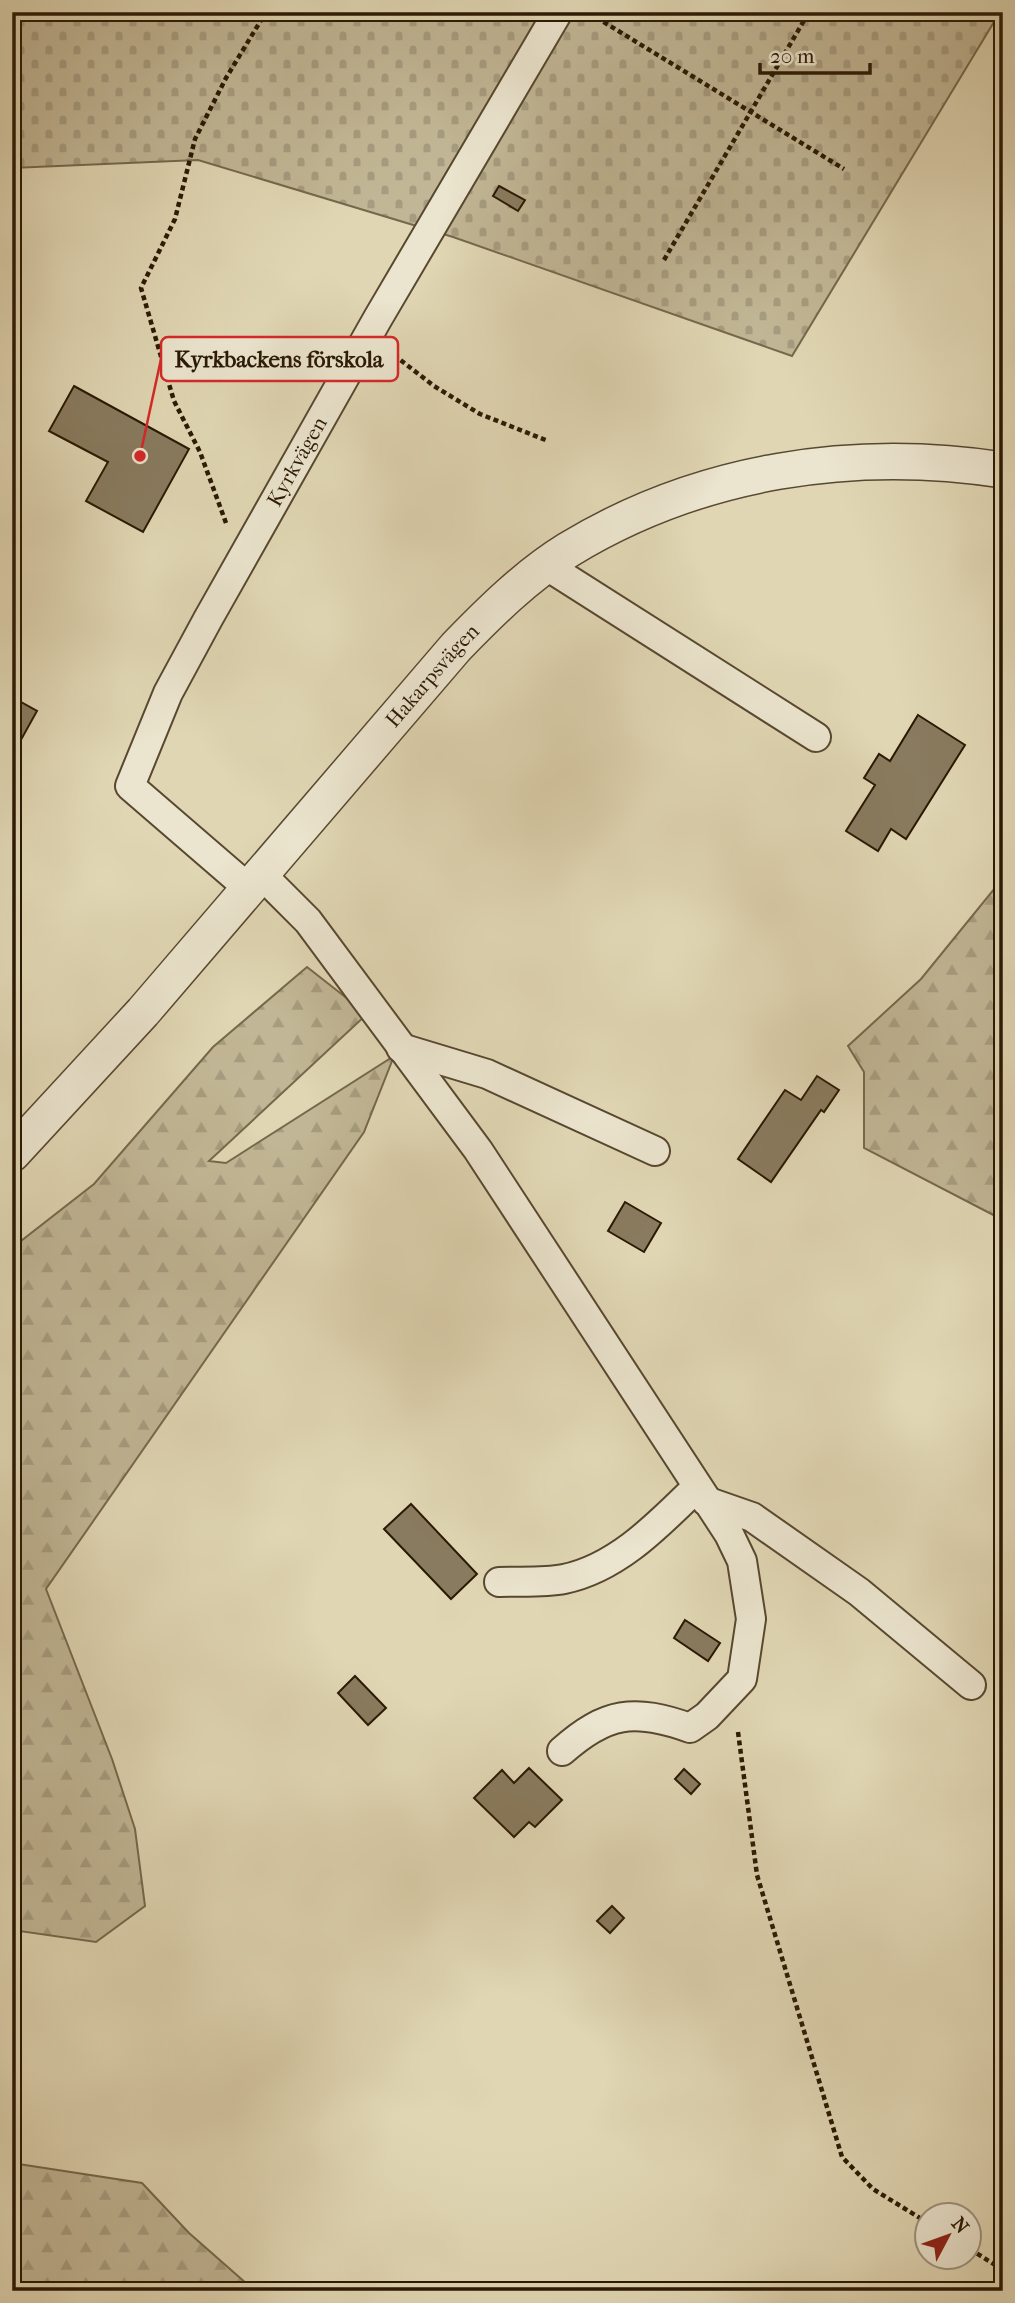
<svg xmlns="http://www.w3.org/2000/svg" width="1015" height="2303" viewBox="0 0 1015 2303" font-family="'IM FELL French Canon',serif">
<defs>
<pattern id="forest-firs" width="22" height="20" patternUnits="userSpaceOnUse" patternTransform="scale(1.75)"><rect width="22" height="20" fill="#c1b695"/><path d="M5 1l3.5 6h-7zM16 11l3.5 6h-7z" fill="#a69c7f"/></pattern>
<pattern id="cemetery-stones" width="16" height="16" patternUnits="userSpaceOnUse" patternTransform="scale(1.75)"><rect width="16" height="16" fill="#c1b695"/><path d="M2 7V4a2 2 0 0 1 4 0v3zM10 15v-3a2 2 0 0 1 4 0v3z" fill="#a69c7f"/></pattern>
</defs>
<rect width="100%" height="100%" fill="#e0d6b3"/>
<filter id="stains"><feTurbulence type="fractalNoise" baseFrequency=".00286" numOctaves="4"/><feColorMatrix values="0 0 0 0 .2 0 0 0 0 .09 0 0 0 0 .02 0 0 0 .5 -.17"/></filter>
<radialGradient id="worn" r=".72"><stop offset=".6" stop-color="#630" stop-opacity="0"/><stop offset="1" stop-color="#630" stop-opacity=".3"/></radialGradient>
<!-- forest -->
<g fill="url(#forest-firs)" stroke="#76684c" stroke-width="2">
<path d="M1003,878V1220L864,1148V1072L848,1046L921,979Z"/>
<path d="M307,967L367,1014L209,1161L226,1163L394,1056L364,1132L46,1589L112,1759L135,1829L145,1906L96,1942L12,1930V1248L94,1184L213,1047Z"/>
<path d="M12,2163L142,2183L189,2233L255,2291H12Z"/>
</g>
<!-- cemetery -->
<path fill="url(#cemetery-stones)" stroke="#76684c" stroke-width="2" d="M12,12H1000L792,356L453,237L198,160L12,168Z"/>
<!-- building -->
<g fill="#897b5f" stroke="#2a1904" stroke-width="2">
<path d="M499,186L525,200L518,211L493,196Z"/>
<path d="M74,386L189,449L143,532L86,501L108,462L49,431Z"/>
<path d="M12,697L37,711L12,756Z"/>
<path d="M918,715L965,745L906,839L891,829L878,851L846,831L875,785L864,778L879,754L890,761Z"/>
<path d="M817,1076L839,1090L824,1112L821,1110L771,1182L738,1159L785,1090L801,1100Z"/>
<path d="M625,1202L661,1223L644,1252L608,1231Z"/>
<path d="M411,1504L477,1574L451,1599L384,1529Z"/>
<path d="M685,1620L720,1643L708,1661L674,1638Z"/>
<path d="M355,1676L386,1708L368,1725L338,1693Z"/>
<path d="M529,1768L562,1800L535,1827L529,1822L514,1837L474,1798L502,1770L514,1783Z"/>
<path d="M684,1769L700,1784L691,1794L675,1779Z"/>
<path d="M612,1906L624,1918L610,1933L597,1921Z"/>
</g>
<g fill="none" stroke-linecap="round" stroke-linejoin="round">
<!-- minor casing -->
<g stroke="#584830" stroke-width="32">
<g id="minor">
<path d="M547,566L816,737"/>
<path d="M259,872L308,921L478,1150L729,1534L742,1561L751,1619L742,1679L707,1716L690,1728C634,1708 606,1712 562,1751"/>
<path id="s1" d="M247,887L130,786L168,693L208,619L378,318L558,12"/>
<path d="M401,1048L487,1074L655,1151"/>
<path d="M706,1501L752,1517L859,1592L971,1685"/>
<path d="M499,1582C520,1581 544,1583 564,1579C618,1568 660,1523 697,1487"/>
</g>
</g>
<!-- tertiary casing -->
<g stroke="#584830" stroke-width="38">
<g id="tertiary">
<path id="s2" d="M12,1154L143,1012L456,647C490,612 526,576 568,550C699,470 853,447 1003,470"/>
</g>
</g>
<!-- path -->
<g stroke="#2a1904" stroke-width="4.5" stroke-dasharray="5 3.5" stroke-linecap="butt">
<path d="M589,13L844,169"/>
<path d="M664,260L809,12"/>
<path d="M394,355L434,386L480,414L548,441"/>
<path d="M226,523L200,452L174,401L141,288L175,219L195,139L226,78L266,12"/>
<path d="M738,1732L757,1875L842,2157L873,2189L928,2223"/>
<path d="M970,2249L1003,2270"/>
</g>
<!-- minor -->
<use href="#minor" stroke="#ebe4ce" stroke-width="28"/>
<!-- tertiary -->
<use href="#tertiary" stroke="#ebe4ce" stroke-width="35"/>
</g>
<g text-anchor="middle" stroke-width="7" stroke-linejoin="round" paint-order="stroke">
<!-- street labels -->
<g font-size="21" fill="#2a1904" stroke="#ebe4ce">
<text dy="7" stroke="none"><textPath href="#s1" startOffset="520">Kyrkvägen</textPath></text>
<text dy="7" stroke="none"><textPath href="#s2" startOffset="637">Hakarpsvägen</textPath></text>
</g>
</g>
<!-- callouts -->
<path fill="none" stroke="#d62828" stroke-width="2.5" d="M140 456L161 359"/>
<circle fill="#d62828" stroke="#ebe4ce" stroke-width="2.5" cx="140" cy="456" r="7"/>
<rect fill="#ebe4ce" stroke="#d62828" stroke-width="2.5" x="161" y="337" width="237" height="44" rx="7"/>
<g font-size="23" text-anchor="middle" font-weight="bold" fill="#2a1904">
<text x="279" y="367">Kyrkbackens förskola</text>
</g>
<!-- margin -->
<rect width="1015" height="2303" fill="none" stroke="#e0d6b3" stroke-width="42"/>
<rect x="14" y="14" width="987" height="2275" fill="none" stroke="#2a1904" stroke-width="3.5"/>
<rect x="21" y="21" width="973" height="2261" fill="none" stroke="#2a1904" stroke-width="2"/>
<!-- north arrow -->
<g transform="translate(948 2236) rotate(49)"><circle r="33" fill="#ebe4ce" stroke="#9e937d" stroke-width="2"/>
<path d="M0-5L12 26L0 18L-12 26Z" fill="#8f2418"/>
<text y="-10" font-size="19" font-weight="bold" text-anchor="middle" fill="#2a1904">N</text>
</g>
<!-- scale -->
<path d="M760 63v10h110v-10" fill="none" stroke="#2a1904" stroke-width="3.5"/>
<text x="770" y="63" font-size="21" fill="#2a1904" stroke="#ebe4ce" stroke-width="5" paint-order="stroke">20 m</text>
<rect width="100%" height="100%" filter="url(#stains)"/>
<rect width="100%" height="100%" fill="url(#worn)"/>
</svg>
